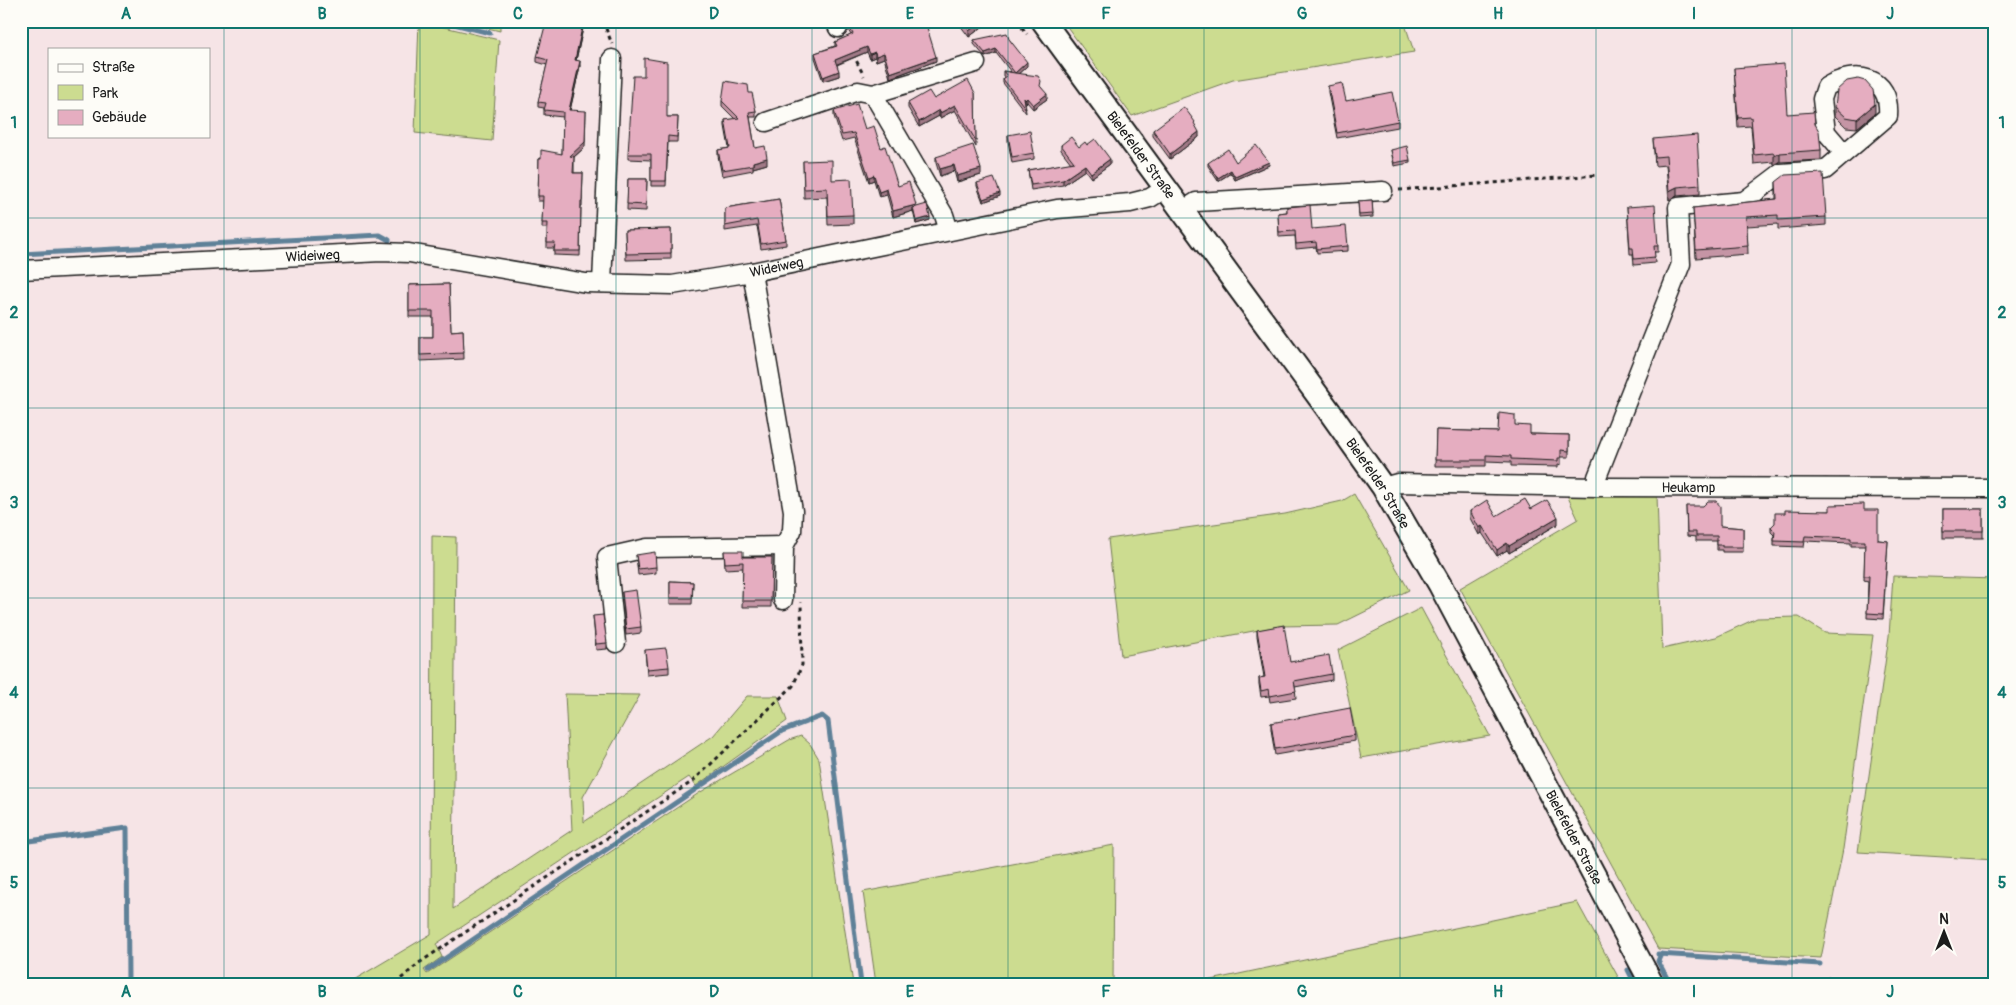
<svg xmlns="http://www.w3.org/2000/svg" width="2016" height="1005" viewBox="0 0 2016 1005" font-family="Pangolin,sans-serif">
<rect width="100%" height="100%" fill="#f6e4e6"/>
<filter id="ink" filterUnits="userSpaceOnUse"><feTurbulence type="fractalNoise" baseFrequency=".02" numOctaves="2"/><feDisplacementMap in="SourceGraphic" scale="10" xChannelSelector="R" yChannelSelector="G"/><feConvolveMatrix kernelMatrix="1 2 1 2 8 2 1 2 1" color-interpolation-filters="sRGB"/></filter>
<g filter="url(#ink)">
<!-- green -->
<g fill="#ccdc90" stroke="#747c56">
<path d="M419,21L499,40L492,141L415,133Z"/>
<path d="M459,21H500V31Z"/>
<path d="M1063,21H1404L1414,52L1233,80L1132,116Z"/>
<path d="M1354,494L1409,590L1338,625L1280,626L1121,656L1108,539L1285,514L1342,501Z"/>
<path d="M1567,495H1657L1662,649L1716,637L1757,618L1799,617L1825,633L1873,635L1843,849L1821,958L1658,949L1460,588L1578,519Z"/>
<path d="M432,536L456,537L453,909L572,830L565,694L640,695L583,797L584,822L713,736L747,696H778L787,721L696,786L689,777L436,944L442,957L424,970L427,974L699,793L789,740L801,736L810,744L819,759L853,984H347L431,934Z"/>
<path d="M1893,576L1995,579V860L1858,852L1889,636Z"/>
<path d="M1421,608L1490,736L1361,758L1338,650Z"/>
<path d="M1114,845L1113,984H876L863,892Z"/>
<path d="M1577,902L1622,984H1192Z"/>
</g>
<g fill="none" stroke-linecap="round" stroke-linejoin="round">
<!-- stream -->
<g stroke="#5f8198" stroke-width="5">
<path d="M442,21L490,33"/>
<path d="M21,254L380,235L389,240"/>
<path d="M21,842L127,828L128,984"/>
<path d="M1658,954L1820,964"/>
<path d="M1661,954L1658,961L1670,984"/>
<path d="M428,970L782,731L822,716L828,721L861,984"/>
<path d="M1628,970L1635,984"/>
<path d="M1829,979L1833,984"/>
</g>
<!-- minor casing -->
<g stroke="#1c1c1c" stroke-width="21">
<g id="minor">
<path d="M835,21L838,28"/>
<path d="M873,94L944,215L949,231"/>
<path d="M766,122L858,91L873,94L976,63"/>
<path d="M1182,211L1196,202L1383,191"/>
<path id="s1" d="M21,270L381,252L409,253L586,283L672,285L752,272L1057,209L1130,203L1150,198L1166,188"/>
<path d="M752,272L793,511L792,531L784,546L783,600"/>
<path d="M602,283L612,59"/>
<path id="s2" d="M1383,487L1398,483L1597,487L1995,488"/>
<path d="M1597,487V477L1681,264L1678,207L1744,201L1781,173L1825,170L1888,116C1891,75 1855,69 1826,87L1822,99L1826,132L1844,153"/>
<path d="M616,643L607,557L647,548L784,546"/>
</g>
</g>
<!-- major casing -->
<g stroke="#1c1c1c" stroke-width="26">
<g id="major">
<path id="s3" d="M1043,21L1327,408L1383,487L1440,585L1652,984"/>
</g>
</g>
<!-- path -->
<g stroke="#1c1c1c" stroke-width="3" stroke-dasharray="4 4" stroke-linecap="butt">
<path d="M603,21L612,44"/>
<path d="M1017,21L1027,34"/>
<path d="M853,54L864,76"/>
<path d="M1399,190L1598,175"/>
<path d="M395,984L419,963L693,781L793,686L802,665L801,602"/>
</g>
<!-- minor -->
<use href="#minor" stroke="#fdfcf7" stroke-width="18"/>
<!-- major -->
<use href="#major" stroke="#fdfcf7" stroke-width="22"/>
</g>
<!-- wall -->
<g fill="#c595a5" stroke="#1c1c1c">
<path d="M848,21L936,61L890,78L884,58L876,61L875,57L870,59L867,52L837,65L839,76L823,81L815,58V53L835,46V42L851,35L848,30Z"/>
<path d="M957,21H990L969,37Z"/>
<path d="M583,28L576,60L580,66L570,110L585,147L574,157V173H583L582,206H581L580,256L554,255V248H547V228H542L543,201H538L539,159L562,154L563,117L544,115V108L538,107V102L547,65L537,62V57Z"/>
<path d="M1009,39L1027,66L1019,73L1041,87L1047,99L1033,109L1027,102L1025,104L1026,113L1003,83V79L1005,77L1003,76V71L1011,72L996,53L985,57L974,44V40Z"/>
<path d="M1734,68L1787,114L1815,124L1821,150V160L1780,162L1774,165V162L1754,164L1751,126L1738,127Z"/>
<path d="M1328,86L1346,101L1398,121V127L1337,138L1328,92Z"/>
<path d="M749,93L756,111V117H750L755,148L767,164L753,168V170L722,176L718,156V150L729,148L725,126V120L735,119L722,106V101Z"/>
<path d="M975,93L976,147L955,110L940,118L939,116L919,127L908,108V103Z"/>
<path d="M1835,107L1875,113L1857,128L1846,127L1835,116Z"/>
<path d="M834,111L865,129L881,148L898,186L916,207L930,220L916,224L913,211L893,217L887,195L879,197L874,180L869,182L854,138L842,141L834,116Z"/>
<path d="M667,117H678L677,142H668L666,186H651V160L628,159V154Z"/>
<path d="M1195,125L1199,137L1170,159L1153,136V130Z"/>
<path d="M1008,135L1034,153V159L1012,163L1008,141Z"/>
<path d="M1653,139L1700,185V194L1677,196L1669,200L1666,165L1655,166Z"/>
<path d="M1061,145L1079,147L1087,145L1110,164L1091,178L1085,170L1063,185L1031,190L1028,170L1071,163L1061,150Z"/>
<path d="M1391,150L1410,160V163L1394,166Z"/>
<path d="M936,157L981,175L957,182L954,171L940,176L936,163Z"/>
<path d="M803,161L832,180L853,215V224L828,225L827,197L804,198Z"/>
<path d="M1236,162L1269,165L1235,180L1231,173L1218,181L1208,166V163Z"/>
<path d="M628,179H647L646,211L627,210Z"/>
<path d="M1776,182L1826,217V225L1778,229V224L1747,226L1748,254L1696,258L1693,208L1776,199Z"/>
<path d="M977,183L1000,196L983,202L977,186Z"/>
<path d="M779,199L786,240V245L761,249L757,226L725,231V208Z"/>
<path d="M1372,200L1373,217L1359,218L1358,201Z"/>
<path d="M1287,207L1312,229L1348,246V251L1317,253L1316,247L1296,249L1295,236L1279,237L1278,213L1287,212Z"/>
<path d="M1627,207L1658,246V252H1654L1655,263L1634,265L1633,254H1630Z"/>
<path d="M671,229V259L626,260L625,230Z"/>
<path d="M449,284L451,331L463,330L464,359L420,361V337H433V317H409V285Z"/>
<path d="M1515,425L1530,434L1569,435V457H1561V465L1558,464V467L1511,466V462L1486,461V466H1435L1436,430L1498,432Z"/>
<path d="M1686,506L1720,526L1743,528V552H1722V550H1717V541H1696V537L1687,536Z"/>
<path d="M1531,509L1558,524L1509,553L1507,550L1497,556L1482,533L1479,535L1470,518V511L1496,516Z"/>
<rect x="1943" y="509" width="40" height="29"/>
<path d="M1864,510L1878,540L1888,541L1883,619L1867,618L1868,581L1864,580L1865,546H1851V543L1805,541L1804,547L1774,546V535L1771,532V527L1785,513L1830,511Z"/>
<path d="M724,551L743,557H772L771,607H742L743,568L725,569Z"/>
<path d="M636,555L656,567V573L638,575Z"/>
<path d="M670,581L693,582L692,604H670Z"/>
<path d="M622,592L641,627V633L626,635Z"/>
<path d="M593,616L607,643V649L596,650Z"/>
<path d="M1257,630L1290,662L1332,674V680L1295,687L1296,698L1270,702L1269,696L1261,697L1259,684V678L1264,677L1257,636Z"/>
<path d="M645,650L669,667V673L647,675Z"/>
<path d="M1271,723L1355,735V741L1275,755L1271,729Z"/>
</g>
<!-- shaded-wall -->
<g fill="#a07986" stroke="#1c1c1c">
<path d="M981,21H990L969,37V31Z"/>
<path d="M583,23V28L575,65V60Z"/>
<path d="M867,47V52L835,65V60Z"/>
<path d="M996,49V53L985,57V53Z"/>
<path d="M875,52V57L870,59V54Z"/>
<path d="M884,53V58L876,61V56Z"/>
<path d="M936,57V61L890,78V73Z"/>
<path d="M580,61V66L569,115V110Z"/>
<path d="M1027,62V66L1015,77V73Z"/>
<path d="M839,71V76L823,81V77Z"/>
<path d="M1047,94V99L1033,109V105Z"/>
<path d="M1027,98V102L1025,104V100Z"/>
<path d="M1875,104V113L1857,128V119Z"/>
<path d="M955,105V110L940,118V113Z"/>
<path d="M939,110V116L919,127V122Z"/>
<path d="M586,111L585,147L574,157L570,156Z"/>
<path d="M1199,132V137L1170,159V154Z"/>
<path d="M1780,153V162L1774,165V156Z"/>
<path d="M767,158V164L753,168V162Z"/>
<path d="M1110,159V164L1091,178V173Z"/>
<path d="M1269,162V165L1235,180V177Z"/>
<path d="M954,165V171L940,176V169Z"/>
<path d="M1085,165V170L1063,185V180Z"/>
<path d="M981,169V175L957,182V176Z"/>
<path d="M1231,170V173L1218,181V178Z"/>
<path d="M874,175V180L869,182V177Z"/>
<path d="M1677,187V196L1669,200V191Z"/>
<path d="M887,189V195L879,197V192Z"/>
<path d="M1000,193V196L983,202V199Z"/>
<path d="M916,205V210L913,208V211L893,217V211Z"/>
<path d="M930,217V220L916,224V221Z"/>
<path d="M1558,517V524L1509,553V546Z"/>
<path d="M1482,526V533L1479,535V528Z"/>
<path d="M1507,543V550L1497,556V550Z"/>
</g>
<!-- building -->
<g fill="#e5adc0" stroke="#1c1c1c">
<path d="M549,21H580L583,23L575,60L580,61L569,110L586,111L585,142L570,156L574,157L573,173H583L582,201H581L580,251H554L555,243H547L548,223H542L543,196H538L539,159H541V150L562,154L563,112L544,110L546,103L538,102L548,60L537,57L545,26L548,27Z"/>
<path d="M848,21H925L936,57L890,73L884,53L876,56L875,52L870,54L867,47L835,60L839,71L823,77L815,53L837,46L835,42L853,34L848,25Z"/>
<path d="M962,21H981L969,31Z"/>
<path d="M1007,33L1009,39L1027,62L1015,73L1038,76L1041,81L1040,86L1047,94L1033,105L1027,98L1025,100L1024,98L1026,109L1003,79L1007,76L1003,71L1015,73L996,49L985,53L974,40Z"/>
<path d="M644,58L667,62V117H678L677,137L668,136L666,181H651V154H628L633,76H644Z"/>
<path d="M1784,64L1787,114L1814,112L1815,124L1819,131L1821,150L1780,153L1774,156V153L1754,155L1751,117L1738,118L1734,68Z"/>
<path d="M1858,79L1865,81L1873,90L1875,104L1857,119L1846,117L1835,107L1837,90L1847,81Z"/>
<path d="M968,80L975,93L976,141L955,105L940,113L939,110L919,122L908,103L929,91L934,99Z"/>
<path d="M725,81L748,85L749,93H752L756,111L749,112L755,148L765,146L767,158L753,162V165L722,170L718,150L730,148L725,120L739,118L722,101Z"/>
<path d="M1342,83L1346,101L1392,92L1398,121L1337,133L1328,86Z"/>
<path d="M857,104L865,129L874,126L881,148L885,146L898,186L909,182L916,205L893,211L887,189L879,192L874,175L869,177L854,133L842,135L834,111Z"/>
<path d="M1184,107L1195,122L1194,123L1199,132L1170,154L1153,130Z"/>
<path d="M1030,131L1034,153L1012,157L1008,135Z"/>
<path d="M1697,135L1700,185L1677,187L1669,191L1666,156L1655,157L1653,139Z"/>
<path d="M1071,137L1079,147L1085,142L1087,145L1095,139L1110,159L1091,173L1085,165L1063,180L1031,185L1028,170L1074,162L1061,145Z"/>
<path d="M973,145L981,169L957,176L954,165L940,169L936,157Z"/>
<path d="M1256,145L1269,162L1235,177L1231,170L1218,178L1208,163L1228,149L1236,162Z"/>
<path d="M1407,146L1410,160L1394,163L1391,150Z"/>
<path d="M832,160V180L851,179L853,215L828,216L827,188L804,189L803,161Z"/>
<path d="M1823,173L1826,217L1778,220V215L1746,217L1748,246L1696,250L1693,208L1777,199L1776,182L1785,175Z"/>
<path d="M994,178L1000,193L983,199L977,183Z"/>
<path d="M628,179H647L646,205L627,204Z"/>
<path d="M779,199L786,240L761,244L757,220L725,226V208Z"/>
<path d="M1372,200L1373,214L1359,215L1358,201Z"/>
<path d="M927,204L930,217L916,221L913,208Z"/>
<path d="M1310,205L1312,229L1346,226L1348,246L1317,249L1316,242L1296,244L1295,231L1279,232L1278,213L1287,212V207Z"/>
<path d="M1655,205L1658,246H1654L1655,257L1634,259L1633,248H1630L1627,207Z"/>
<path d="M671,229V253L626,254L625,230Z"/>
<path d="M449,284L451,331L463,330L464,353L420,355V337H433V311H409V285Z"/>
<path d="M1499,413L1515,415V425L1530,426V434L1569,435V451L1561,450V458H1558V461L1511,459V456L1486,455V460H1435L1436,430L1498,432Z"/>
<path d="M1525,499L1531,509L1547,500L1558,517L1509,546L1507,543L1497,550L1482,526L1479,528L1470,511L1487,500L1496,516Z"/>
<path d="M1708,501H1716L1720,506V526L1743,528V547H1722V545H1717V536H1696V532H1687L1686,506H1703Z"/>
<path d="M1864,504V510H1878V540L1888,541L1883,614L1867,613L1869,576H1864L1865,541H1851V538L1805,536L1804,542L1774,541L1775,531L1771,527L1775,523V513H1785V510L1830,511V505Z"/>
<rect x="1943" y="509" width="40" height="22"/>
<path d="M724,551H743V557H772L771,601H742L743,562L725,563Z"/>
<path d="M655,552L656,567L638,569L636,555Z"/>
<path d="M670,581L693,582L692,598H670Z"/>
<path d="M636,590L641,627L626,629L622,592Z"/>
<path d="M603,615L607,643L596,644L593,616Z"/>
<path d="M1284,625L1290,662L1329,655L1332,674L1294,681L1296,691L1270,696L1269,689L1261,691L1259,678L1265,677L1257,630Z"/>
<path d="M666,648L669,667L647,669L645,650Z"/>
<path d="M1350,708L1355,735L1275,749L1271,723Z"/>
</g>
</g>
<!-- grid -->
<path fill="none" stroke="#0f766e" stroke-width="1" stroke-opacity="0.55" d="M224,21V984M420,21V984M616,21V984M812,21V984M1008,21V984M1204,21V984M1400,21V984M1596,21V984M1792,21V984M21,218H1995M21,408H1995M21,598H1995M21,788H1995"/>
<g text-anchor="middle" stroke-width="4" stroke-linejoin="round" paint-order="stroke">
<!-- street labels -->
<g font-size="14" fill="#1c1c1c" stroke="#fdfcf7">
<text dy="5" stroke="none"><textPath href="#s3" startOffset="166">Bielefelder Straße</textPath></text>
<text dy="5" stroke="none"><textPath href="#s1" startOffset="292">Wideiweg</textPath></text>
<text dy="5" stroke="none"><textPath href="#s1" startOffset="760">Wideiweg</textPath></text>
<text dy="5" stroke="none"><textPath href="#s3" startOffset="571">Bielefelder Straße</textPath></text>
<text dy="5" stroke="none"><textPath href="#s2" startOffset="306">Heukamp</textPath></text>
<text dy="5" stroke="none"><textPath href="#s3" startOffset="976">Bielefelder Straße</textPath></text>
</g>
</g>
<!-- margin -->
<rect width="2016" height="1005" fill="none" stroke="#fdfcf7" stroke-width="55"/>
<!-- legend -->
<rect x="48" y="48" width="162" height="90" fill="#fdfcf7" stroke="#a3a29f"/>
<rect x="58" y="64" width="25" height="8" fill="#fdfcf7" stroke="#a3a29f"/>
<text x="92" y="72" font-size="15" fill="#1c1c1c">Straße</text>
<rect x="58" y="85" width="25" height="15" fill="#ccdc90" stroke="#a3a29f"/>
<text x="92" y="98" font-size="15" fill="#1c1c1c">Park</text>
<rect x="58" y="110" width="25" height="15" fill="#e5adc0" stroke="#a3a29f"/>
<text x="92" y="122" font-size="15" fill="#1c1c1c">Gebäude</text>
<!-- north arrow -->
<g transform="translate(1944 932)" stroke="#fdfcf7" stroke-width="4" paint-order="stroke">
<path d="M0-4L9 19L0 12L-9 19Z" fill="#1c1c1c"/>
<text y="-8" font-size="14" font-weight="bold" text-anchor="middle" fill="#1c1c1c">N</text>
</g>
<rect x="28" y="28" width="1960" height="950" fill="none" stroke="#0f766e" stroke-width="2"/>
<g font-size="16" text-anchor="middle" font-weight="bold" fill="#0f766e">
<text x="126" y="19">A</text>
<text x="322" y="19">B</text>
<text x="518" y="19">C</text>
<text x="714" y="19">D</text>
<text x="910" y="19">E</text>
<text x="1106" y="19">F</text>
<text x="1302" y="19">G</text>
<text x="1498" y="19">H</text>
<text x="1694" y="19">I</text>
<text x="1890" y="19">J</text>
<text x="14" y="128">1</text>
<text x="2002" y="128">1</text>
<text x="14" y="318">2</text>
<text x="2002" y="318">2</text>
<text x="14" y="508">3</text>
<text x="2002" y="508">3</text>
<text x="14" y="698">4</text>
<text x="2002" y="698">4</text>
<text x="14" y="888">5</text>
<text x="2002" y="888">5</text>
<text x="126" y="997">A</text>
<text x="322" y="997">B</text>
<text x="518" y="997">C</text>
<text x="714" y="997">D</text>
<text x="910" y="997">E</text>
<text x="1106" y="997">F</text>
<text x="1302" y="997">G</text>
<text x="1498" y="997">H</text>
<text x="1694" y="997">I</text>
<text x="1890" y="997">J</text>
</g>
</svg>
